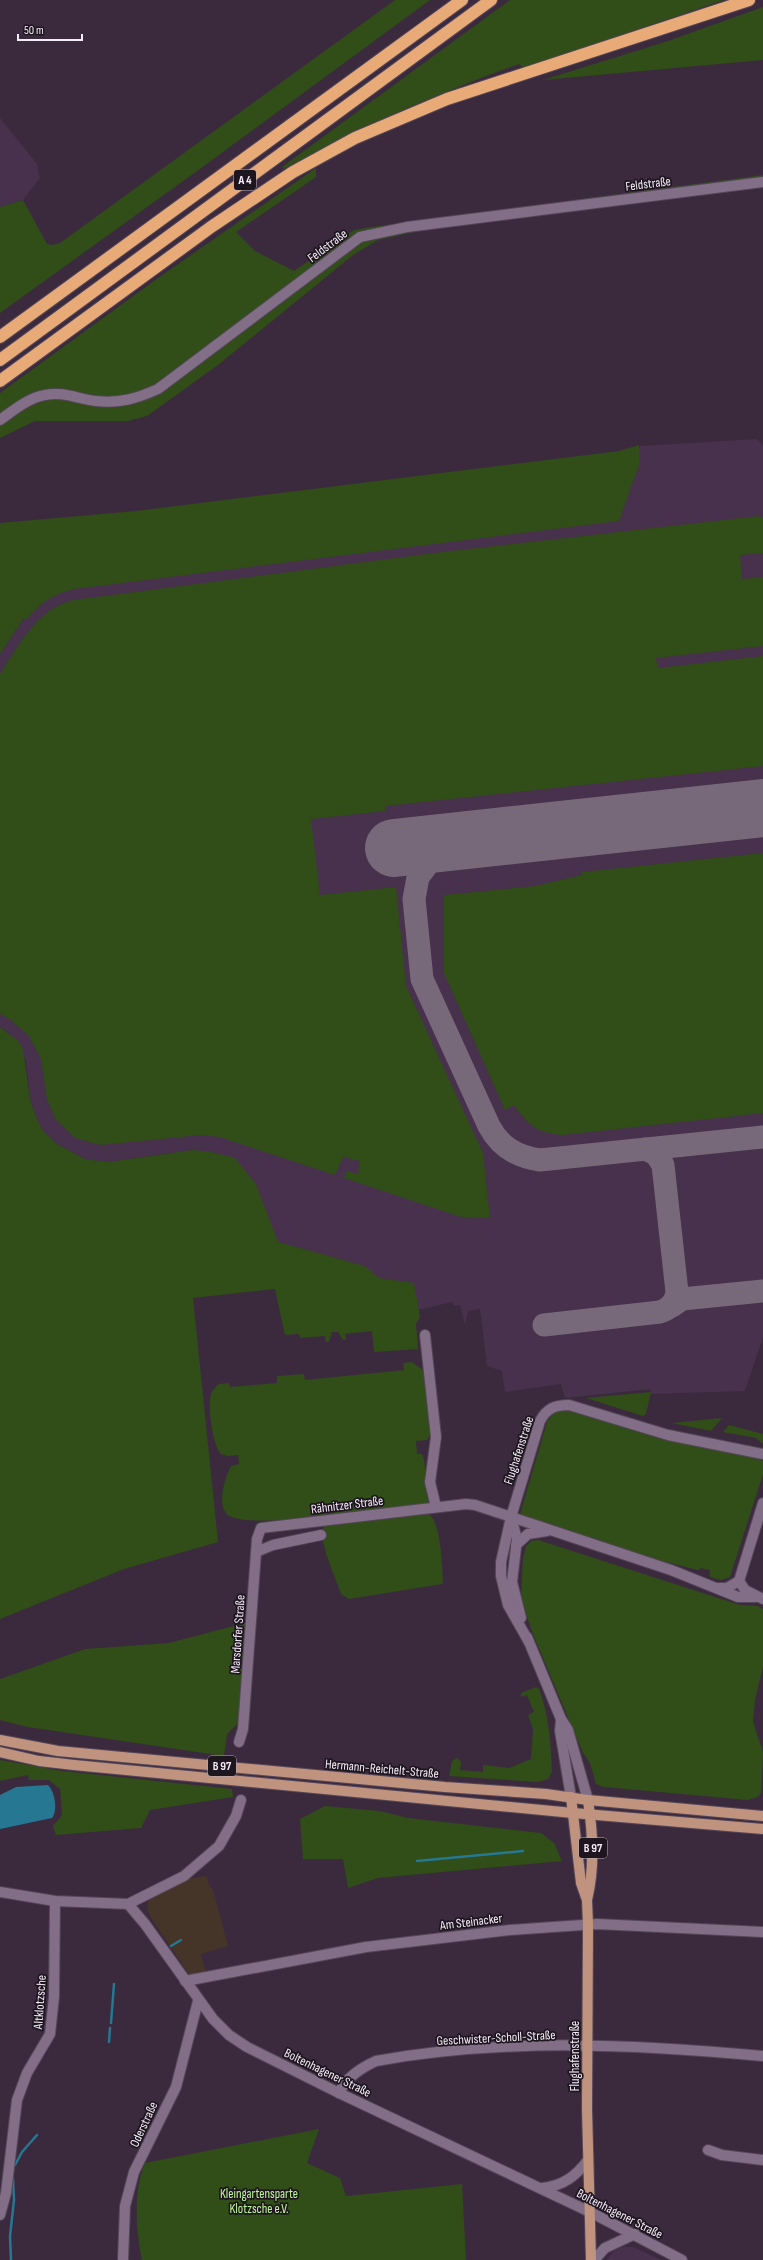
<svg xmlns="http://www.w3.org/2000/svg" width="763" height="2260" viewBox="0 0 763 2260" font-family="'Sofia Sans Condensed',sans-serif">
<rect width="100%" height="100%" fill="#3b2a3e"/>
<!-- built -->
<g fill="#47314c">
<path d="M0,118L37,164L40,178L23,200L0,207Z"/>
<path d="M757,439L763,446V1337L745,1391L651,1394V1389L565,1398L561,1384L505,1392L502,1371L487,1366L480,1309L468,1311L465,1325L460,1305L454,1306L452,1302L418,1310L411,1321L285,1335L268,1255L193,1150L108,1162L85,1159L57,1144L42,1130L35,1114L30,1099L26,1060L9,1033L0,1027V654L31,608L62,588L618,511L640,446Z"/>
<path d="M623,2247H633L661,2260H607L614,2251Z"/>
</g>
<!-- industrial -->
<path fill="#443528" d="M207,1876L209,1886L213,1889L228,1946L201,1954L206,1973L191,1977L153,1921L147,1909L148,1902L151,1895L182,1879Z"/>
<!-- green -->
<g fill="#314d18">
<path d="M395,0H430L204,166L0,313V207L23,200L47,244L52,245L60,243Z"/>
<path d="M510,0H724L524,68L519,64C438,93 359,127 284,169L282,167Z"/>
<path d="M763,7V60L543,80L668,41Z"/>
<path d="M316,168V177L236,232L255,251L294,271L354,230L371,227L763,175V188L438,227L378,240L353,255L218,365L147,416L128,421H35L0,438V423L28,402L31,393L0,416V393L158,278Z"/>
<path d="M639,445V465L619,521L74,589C52,595 41,602 26,620L24,618L0,654V523L136,511L619,451Z"/>
<path d="M759,516L763,518V553L740,555L742,579L763,577V646L656,658L658,668L763,656V766L385,806V811L311,819L320,895L396,887L406,986L483,1153L490,1218L461,1217L344,1178L346,1171L358,1174L360,1161L343,1157L335,1175L220,1137L201,1135L100,1145L75,1138L56,1120L47,1099L41,1059L29,1036L11,1020L0,1014V674C20,644 36,610 73,600L434,553Z"/>
<path d="M763,853V1113L562,1135C537,1133 528,1125 514,1105L505,1110L444,973V895L535,886L582,875V872Z"/>
<path d="M0,1027L17,1040L23,1048L30,1099L35,1114L42,1130L57,1144L85,1159L108,1162L193,1150L211,1152L235,1158L256,1184L278,1242L365,1266L379,1278L414,1283L420,1317L416,1324L418,1349L374,1352L372,1331L345,1334L346,1340H343L338,1332H332L329,1342H326L325,1336L300,1338L299,1334L285,1335L275,1289L193,1298L218,1542L124,1569L0,1619Z"/>
<path d="M412,1362L423,1370L425,1375L431,1434L427,1440L416,1441L417,1454H422C428,1464 422,1486 429,1501L427,1504C396,1508 248,1531 228,1515C216,1505 225,1477 231,1466L239,1464L238,1455L228,1456L221,1454C213,1447 207,1405 211,1394C212,1390 216,1387 219,1384L229,1383L230,1387L277,1383V1376L304,1374L305,1380L404,1370L403,1363Z"/>
<path d="M651,1392L646,1414L643,1416L586,1398Z"/>
<path d="M560,1410H567L661,1439L737,1452L763,1461V1474L730,1577L721,1580L710,1577V1570L701,1568L698,1570L637,1555L521,1516L520,1514L547,1422L554,1413Z"/>
<path d="M722,1418L711,1431L672,1423Z"/>
<path d="M729,1425L763,1434V1444L756,1438L723,1432Z"/>
<path d="M428,1514C441,1520 442,1566 443,1580L442,1584L349,1599L341,1594C337,1580 315,1536 325,1525Z"/>
<path d="M538,1540L740,1605L758,1606L763,1610V1666L755,1700L753,1722L763,1752L761,1793L757,1797L748,1800L604,1787L596,1784L590,1763L583,1753L533,1634L521,1599L523,1558L526,1546L531,1541Z"/>
<path d="M245,1623L239,1722L227,1734L224,1756L28,1727L0,1720V1679L85,1649L169,1643Z"/>
<path d="M536,1687L539,1689C549,1715 551,1744 552,1772L548,1779L538,1782L449,1776L452,1761L457,1758L461,1762L460,1770L483,1772V1765L509,1768L531,1759L533,1729L528,1715L534,1712L527,1695L521,1697V1693Z"/>
<path d="M0,1760L62,1771L232,1789L233,1797L150,1810L141,1828L56,1835L53,1826L62,1815L60,1789L49,1780H29L28,1775L0,1781Z"/>
<path d="M325,1806L380,1811L408,1818L541,1833L554,1843L562,1861L378,1878L348,1888L343,1859H303L300,1819Z"/>
<path d="M319,2129L307,2163L340,2178L346,2196L462,2184L466,2260H142C136,2232 133,2190 145,2163Z"/>
</g>
<!-- water -->
<path fill="#267792" d="M48,1785C55,1792 58,1810 52,1818L0,1829V1795L16,1787Z"/>
<g fill="none" stroke-linecap="round" stroke-linejoin="round">
<!-- stream -->
<g stroke="#267792" stroke-width="2.5">
<path d="M417,1861L523,1851"/>
<path d="M171,1946L181,1940"/>
<path d="M111,2023L114,1984"/>
<path d="M109,2042L110,2028"/>
<path d="M15,2165L22,2152L37,2135"/>
<path d="M11,2260L10,2236L14,2200L13,2178"/>
</g>
<!-- taxiway -->
<g stroke="#77687a" stroke-width="23">
<path d="M476,839L452,844L433,857L418,877L414,899L422,979L489,1126C500,1147 517,1157 540,1160L763,1137"/>
<path d="M672,1306L682,1299L763,1291"/>
<path d="M544,1325L660,1312C670,1309 676,1302 677,1292L663,1165L656,1154L645,1149"/>
</g>
<!-- runway -->
<path stroke="#77687a" stroke-width="58" d="M394,848L763,808"/>
<!-- minor casing -->
<g stroke="#544658" stroke-width="12">
<g id="minor">
<path d="M0,420C14,410 28,398 45,395C63,391 78,399 96,401C119,404 138,398 158,389L360,237L407,227L763,182"/>
<path d="M425,1335L436,1437L430,1482L436,1507"/>
<path d="M511,1517L517,1539L512,1582L521,1618"/>
<path d="M516,1545L528,1534L547,1531"/>
<path d="M256,1552L273,1545L321,1535"/>
<path d="M739,1581L745,1590L763,1599"/>
<path d="M719,1588H727L739,1581L763,1503"/>
<path d="M527,1637L561,1719L568,1730L588,1800"/>
<path d="M529,1642L508,1605L501,1576V1562L511,1517L540,1421C547,1408 555,1405 569,1405L668,1435L763,1454"/>
<path d="M561,1719L560,1731L571,1797"/>
<path d="M239,1742L243,1729L257,1539L261,1528L466,1504L475,1505L671,1570L738,1597H756"/>
<path d="M0,1892L55,1901L128,1904L145,1924L213,2019L229,2035L247,2047L339,2093L590,2212L682,2260"/>
<path d="M128,1904L184,1876L219,1846L236,1816L241,1800"/>
<path d="M185,1981L366,1947L510,1930L597,1924L763,1932"/>
<path d="M339,2093C346,2077 361,2068 376,2061C504,2038 635,2044 763,2056"/>
<path d="M708,2150L722,2155L763,2160"/>
<path d="M542,2188C563,2186 576,2176 588,2160"/>
<path d="M0,2215L6,2193L17,2100L27,2073L50,2034L54,1997L55,1901"/>
<path d="M123,2260L125,2206L134,2172L176,2087L198,2001"/>
<path d="M594,2260L605,2248L635,2234"/>
</g>
</g>
<!-- major casing -->
<g stroke="#544658" stroke-width="12">
<g id="major">
<path d="M0,1740L58,1751L445,1787L546,1794L588,1800L763,1816"/>
<path d="M0,1752L39,1761L74,1765L573,1813L763,1829"/>
<path d="M571,1797L581,1883L587,1900L588,1925L587,2109L591,2260"/>
<path d="M587,1900C595,1867 593,1834 588,1800"/>
</g>
</g>
<!-- highway casing -->
<g stroke="#544658" stroke-width="14">
<g id="highway">
<path d="M0,337L462,0"/>
<path d="M0,360L491,0"/>
<path d="M0,381L211,227L293,172L355,138L447,99L749,0"/>
</g>
</g>
<!-- minor -->
<use href="#minor" stroke="#826e86" stroke-width="10"/>
<!-- major -->
<use href="#major" stroke="#bf937e" stroke-width="10"/>
<!-- highway -->
<use href="#highway" stroke="#e8ab78" stroke-width="12"/>
</g>
<g text-anchor="middle" stroke-width="3.5" stroke-linejoin="round" paint-order="stroke">
<!-- shield labels -->
<g fill="#1d161f" stroke="#b5abb8" stroke-width="1">
<rect x="234" y="170" width="22" height="20" rx="3"/>
<rect x="208" y="1756" width="28" height="20" rx="3"/>
<rect x="579" y="1838" width="28" height="20" rx="3"/>
</g>
<g font-size="12" font-weight="bold" fill="#f6ebf9">
<text x="245" y="184">A 4</text>
<text x="222" y="1770">B 97</text>
<text x="593" y="1852">B 97</text>
</g>
<!-- street labels -->
<g font-size="13" fill="#f6ebf9" stroke="#1d161f">
<text transform="translate(648 183) rotate(-7)" y="5">Feldstraße</text>
<text transform="translate(327 245) rotate(-37)" y="5">Feldstraße</text>
<text transform="translate(518 1450) rotate(-72)" y="5">Flughafenstraße</text>
<text transform="translate(347 1504) rotate(-7)" y="5">Rähnitzer Straße</text>
<text transform="translate(237 1634) rotate(-86)" y="5">Marsdorfer Straße</text>
<text transform="translate(382 1768) rotate(5)" y="5">Hermann-Reichelt-Straße</text>
<text transform="translate(471 1921) rotate(-7)" y="5">Am Steinacker</text>
<text transform="translate(39 2002) rotate(-86)" y="5">Altklotzsche</text>
<text transform="translate(496 2037) rotate(-3)" y="5">Geschwister-Scholl-Straße</text>
<text transform="translate(574 2056) rotate(-90)" y="5">Flughafenstraße</text>
<text transform="translate(328 2072) rotate(26)" y="5">Boltenhagener Straße</text>
<text transform="translate(143 2124) rotate(-65)" y="5">Oderstraße</text>
<text transform="translate(620 2213) rotate(27)" y="5">Boltenhagener Straße</text>
</g>
<!-- park labels -->
<g font-size="13" fill="#c1f896" stroke="#1d161f">
<text x="259" y="2198">Kleingartensparte<tspan x="259" dy="15">Klotzsche e.V.</tspan></text>
</g>
</g>
<!-- scale -->
<path d="M18 34v6h64v-6" fill="none" stroke="#f6ebf9" stroke-width="2"/>
<text x="24" y="34" font-size="12" fill="#f6ebf9" stroke="#1d161f" stroke-width="3" paint-order="stroke">50 m</text>
</svg>
